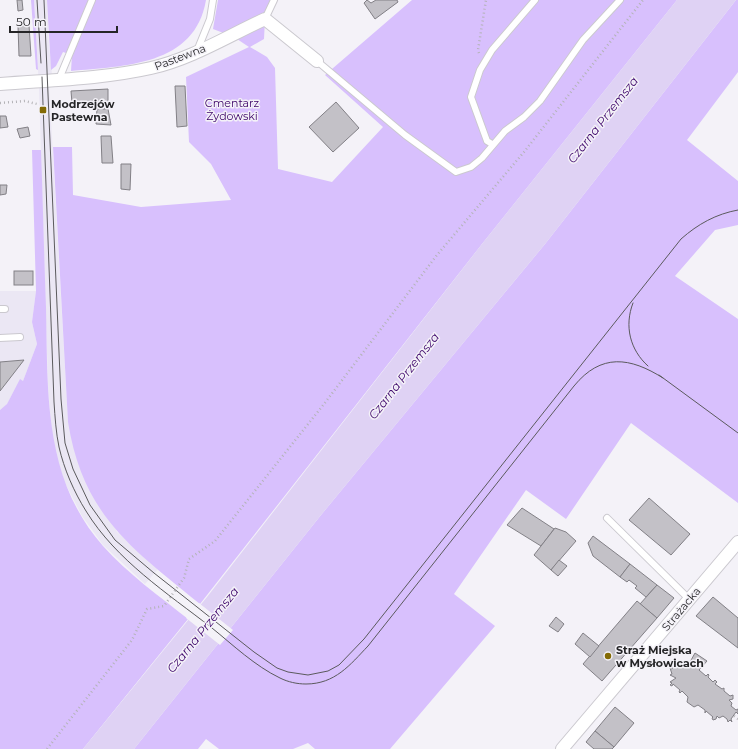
<svg xmlns="http://www.w3.org/2000/svg" width="738" height="749" viewBox="0 0 738 749" font-family="Montserrat,sans-serif">
<rect width="100%" height="100%" fill="#f4f2f8"/>
<!-- built -->
<g fill="#ebe7f4">
<path d="M34,0H47L49,46L53,84L49,85L68,422L117,532L158,569L145,584L103,545L82,516L65,483L55,453L51,425L48,385L39,88Z"/>
<path d="M0,291H36L32,322L37,344L23,381L20,380L7,404L0,410Z"/>
</g>
<!-- green -->
<g fill="#d8c0fd">
<path d="M31,0H34L38,70L36,69Z"/>
<path d="M47,0H206C195,66 124,66 71,71L72,55L63,52L56,66L51,70Z"/>
<path d="M218,0H271L265,19L264,39L250,47L267,57L275,68L278,169L332,182L383,127L325,75L412,0H677L482,244L200,604C131,548 83,515 68,422L53,147H72L73,195L141,207L231,200L211,164L189,142L186,77L249,47L234,37L213,29Z"/>
<path d="M736,0H738V72L687,140L738,181V225L715,230L675,276L738,319V503L631,423L566,519L526,490L454,594L495,626L390,749H315L308,743L293,749H219L206,739L198,749H134L321,515L545,244Z"/>
<path d="M32,150H41C43,203 44,255 46,307C48,392 43,478 103,546C128,574 159,596 188,619L83,749H0V410L7,404L20,379L23,381L37,344L32,322L36,291Z"/>
</g>
<!-- water -->
<path fill="#dfd2f4" d="M677,0H736L545,244L321,515L134,749H83L207,597L482,244Z"/>
<!-- pier -->
<path fill="#f4f2f8" d="M199,603L233,630L220,645L186,618Z"/>
<!-- building -->
<g fill="#c3c1c7" stroke="#828086">
<path d="M17,0H22L23,10L18,11Z"/>
<path d="M367,0L371,3L376,0H397L398,2L375,19L364,3Z"/>
<path d="M29,25L31,56H19L18,26Z"/>
<path d="M175,86H185L187,126L177,127Z"/>
<path d="M108,89V109H92V102L72,103L71,91Z"/>
<path d="M336,102L359,128L333,152L309,127Z"/>
<path d="M97,109H108L111,125L96,124Z"/>
<path d="M0,116H6L8,127L0,128Z"/>
<path d="M28,127L30,136L20,138L17,129Z"/>
<path d="M101,136H111L113,163H102Z"/>
<path d="M121,164H131L130,190L121,189Z"/>
<path d="M0,185H7L6,194L0,195Z"/>
<rect x="14" y="271" width="19" height="14"/>
<path d="M24,360L0,391V362Z"/>
<path d="M649,498L690,534L671,555L629,520Z"/>
<path d="M522,508L554,529L541,546L507,525Z"/>
<path d="M555,528L566,532L576,541L551,570L534,555Z"/>
<path d="M593,536L630,564L620,577L593,556L588,543Z"/>
<path d="M559,560L567,566L558,576L551,570Z"/>
<path d="M630,564L657,585L646,597L635,588L637,586L629,580L627,582L620,577Z"/>
<path d="M657,585L674,598L657,618L640,604Z"/>
<path d="M713,597L738,618V648L696,616Z"/>
<path d="M637,601L657,618L602,681L583,664Z"/>
<path d="M556,617L564,624L558,632L549,626Z"/>
<path d="M583,633L599,646L590,657L575,644Z"/>
<path d="M695,653L707,661L699,670L706,676L708,674L709,675L708,677L713,682L715,680L717,682L715,684L722,689L724,688V691L730,696L733,695V699L729,700L732,703L731,706L736,710L738,709V714L736,712L731,719L732,722L730,720L728,722L727,719L723,716L719,718L717,716L716,719L713,720L712,718L713,717L706,711L705,713V710L698,705L694,707L687,702L688,697L682,691L680,693L679,692L680,690L673,684L672,686L670,685L672,683L670,682L676,678L670,675L672,674L670,668L672,669L674,664L680,665L681,663L686,668L688,664L687,663L688,661L690,662Z"/>
<path d="M615,707L634,723L614,747L595,731Z"/>
<path d="M595,731L614,747L612,749H594L586,742Z"/>
</g>
<g fill="none" stroke-linecap="round" stroke-linejoin="round">
<!-- service casing -->
<g stroke="#cbc9cf" stroke-width="8">
<g id="service">
<path d="M265,19L274,0"/>
<path d="M197,51L210,19L213,0"/>
<path d="M317,61L405,135L456,172L471,167L482,158L505,131L524,117L540,101L583,40L620,0"/>
<path d="M59,79L92,0"/>
<path d="M492,144L487,141L471,97L480,70L492,50L535,0"/>
<path d="M0,309H5"/>
<path d="M0,338L20,337"/>
<path d="M607,518L689,599"/>
</g>
</g>
<!-- minor casing -->
<g stroke="#cbc9cf" stroke-width="14">
<g id="minor">
<path d="M0,84C50,80 102,79 151,68C191,59 228,36 265,19L317,61"/>
<path d="M562,749L738,542"/>
</g>
</g>
<!-- path -->
<g stroke="#b4b3b7" stroke-width="2.5" stroke-dasharray="1 3" stroke-linecap="butt">
<path d="M479,53L478,50L486,0"/>
<path d="M0,103L25,101L37,104"/>
<path d="M734,716L738,719"/>
<path d="M47,749L132,640L147,609L164,606L184,578L189,559L215,541L324,404L437,255L524,152L643,0"/>
</g>
<!-- service -->
<use href="#service" stroke="#fff" stroke-width="6"/>
<!-- minor -->
<use href="#minor" stroke="#fff" stroke-width="12"/>
<!-- tram -->
<g stroke="#5b5a5d" stroke-width="1">
<path d="M37,0L41,63"/>
<path d="M44,0L61,399L65,443L73,469L90,505L115,540L154,573L254,652L277,668L288,672L308,675L328,671L339,665L364,639L681,239C698,224 716,214 738,210"/>
<path d="M42,77L54,402C55,417 56,433 59,447C64,469 74,492 86,511C116,560 167,593 212,628C233,645 255,666 280,678C288,682 297,684 306,684C335,684 350,665 368,646L574,386C601,353 630,357 663,378"/>
<path d="M633,303C624,326 630,350 648,366"/>
<path d="M659,375L738,433"/>
</g>
</g>
<!-- markers -->
<g fill="#836a04" stroke="#f4f2f8" stroke-width="1.5">
<rect x="39" y="106" width="8" height="8" rx="2"/>
<circle cx="608" cy="656" r="4"/>
</g>
<g text-anchor="middle" stroke-width="3" stroke-linejoin="round" paint-order="stroke">
<!-- street labels -->
<g font-size="11" fill="#252527" stroke="#f4f2f8">
<text transform="translate(180 57) rotate(-21)" y="4">Pastewna</text>
<text transform="translate(681 609) rotate(-50)" y="4">Strażacka</text>
</g>
<!-- park labels -->
<g font-size="11" fill="#3a0066" stroke="#f4f2f8">
<text x="232" y="107">Cmentarz<tspan x="232" dy="13">Żydowski</tspan></text>
</g>
<!-- poi labels -->
<g font-size="11" font-weight="bold" fill="#252527" stroke="#f4f2f8" text-anchor="start">
<text x="51" y="108">Modrzejów<tspan x="51" dy="13">Pastewna</tspan></text>
<text x="616" y="654">Straż Miejska<tspan x="616" dy="13">w Mysłowicach</tspan></text>
</g>
<!-- water labels -->
<g font-size="12" font-style="italic" fill="#40086d" stroke="#f4f2f8">
<text transform="translate(603 120) rotate(-52)" y="4">Czarna Przemsza</text>
<text transform="translate(404 376) rotate(-52)" y="4">Czarna Przemsza</text>
<text transform="translate(203 630) rotate(-51)" y="4">Czarna Przemsza</text>
</g>
</g>
<!-- scale -->
<path d="M10 26v6h107v-6" fill="none" stroke="#252527" stroke-width="2"/>
<text x="16" y="26" font-size="12" fill="#252527" stroke="#f4f2f8" stroke-width="3" paint-order="stroke">50 m</text>
</svg>
